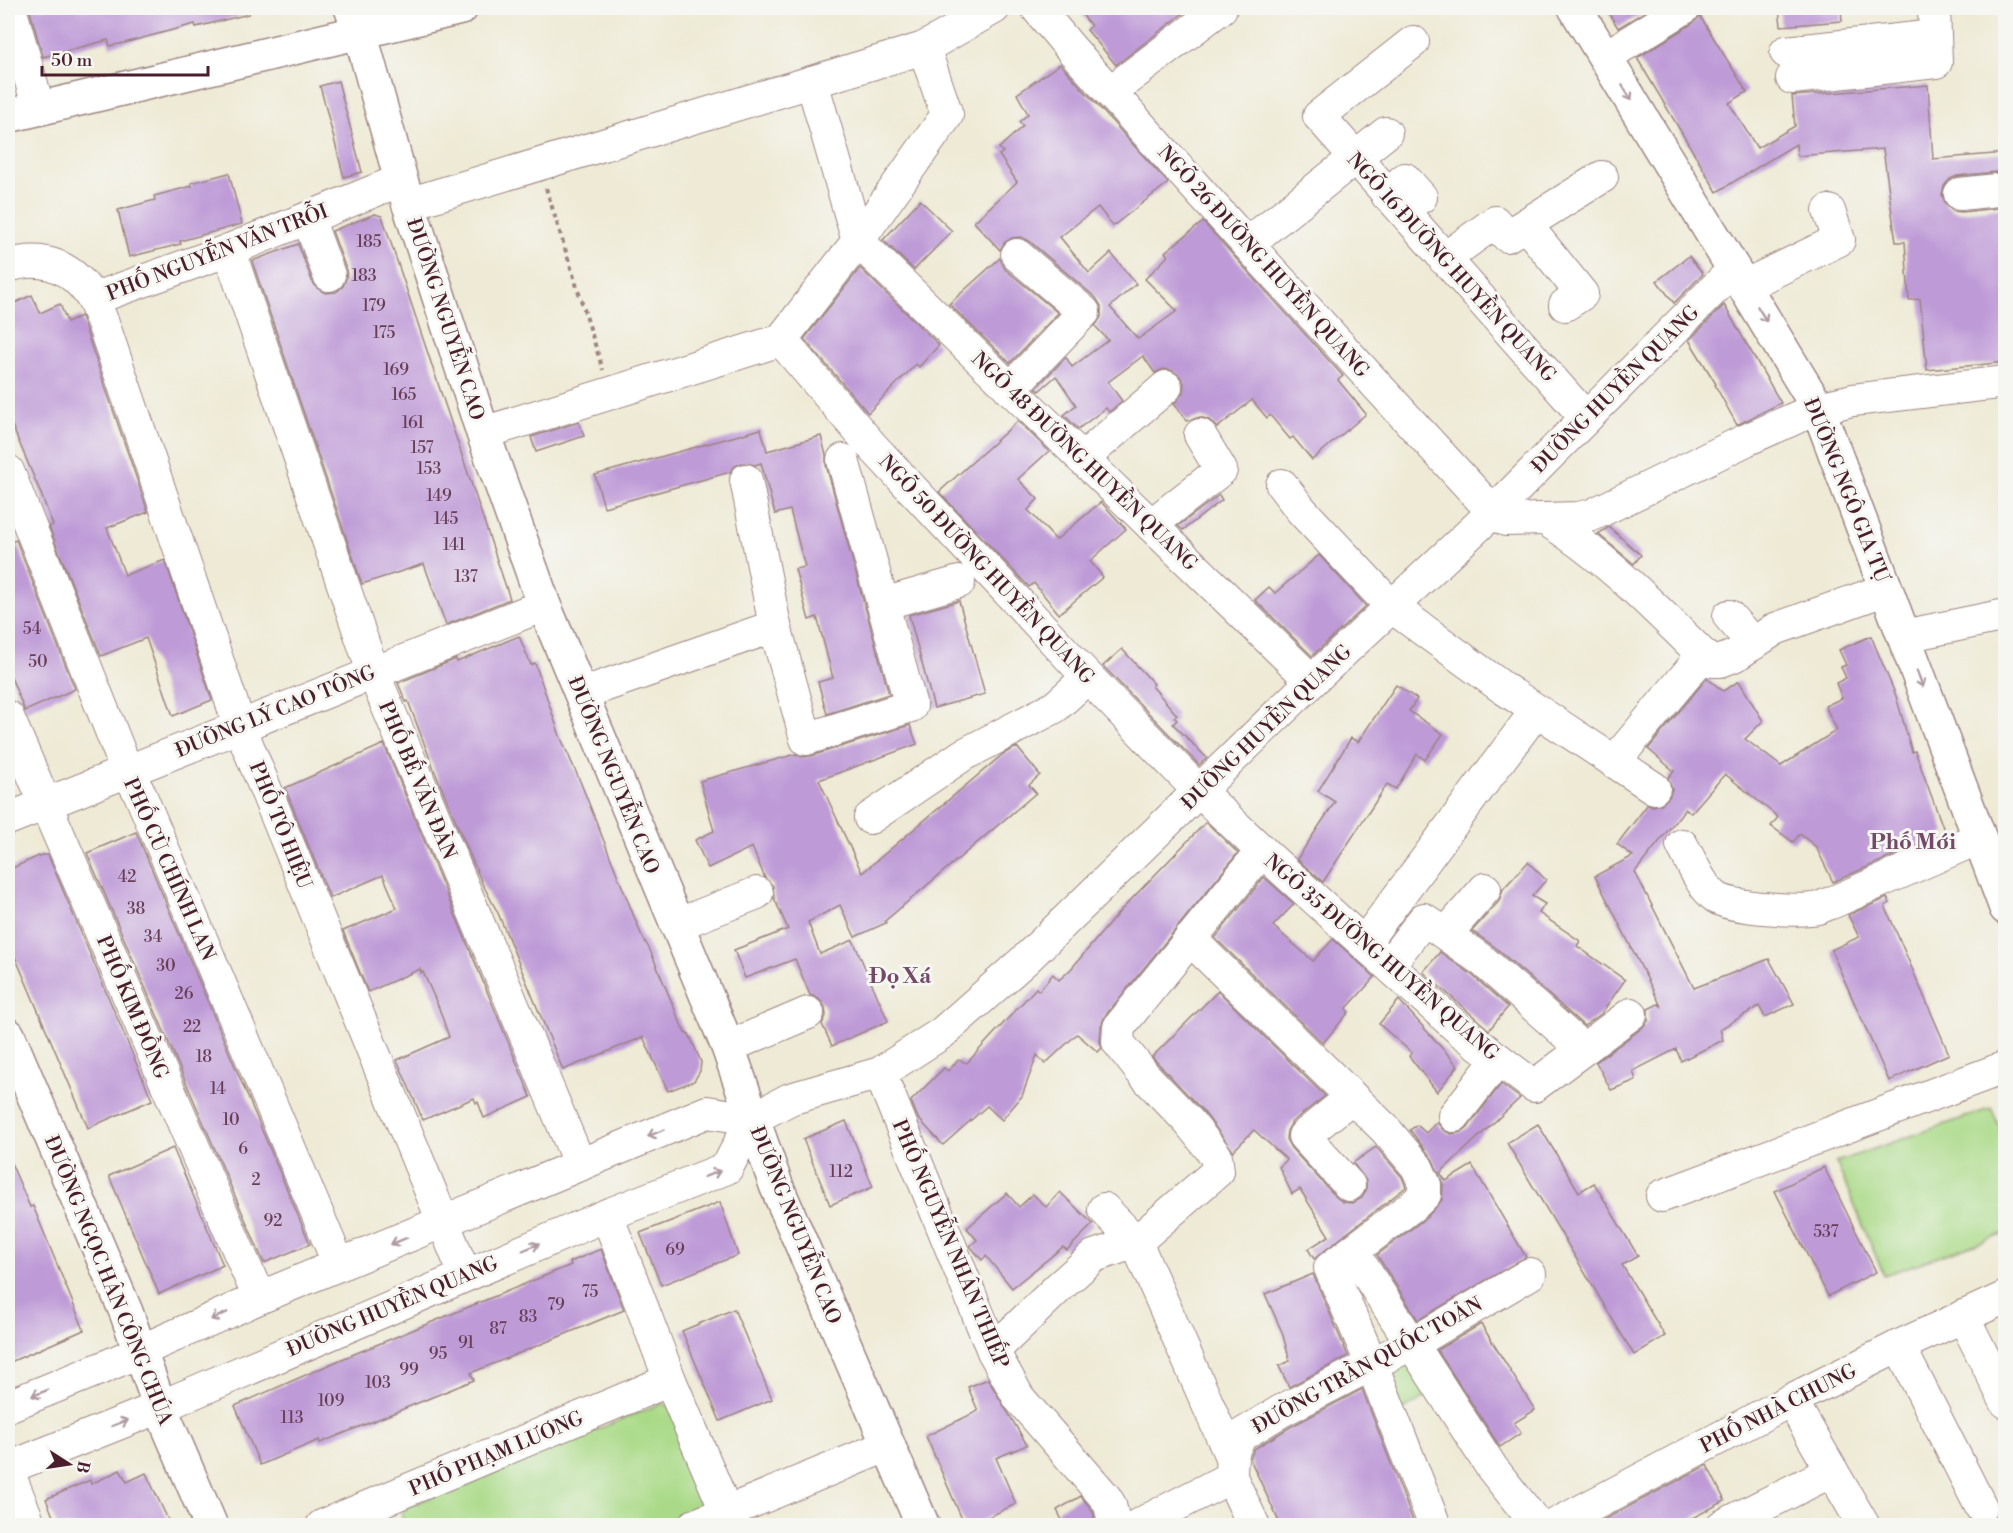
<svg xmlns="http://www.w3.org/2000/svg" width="2013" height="1533" viewBox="0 0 2013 1533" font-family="'Libre Bodoni',serif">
<rect width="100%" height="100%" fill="#f6f6f2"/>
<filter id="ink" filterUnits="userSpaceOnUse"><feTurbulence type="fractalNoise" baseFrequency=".0167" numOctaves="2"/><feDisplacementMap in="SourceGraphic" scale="12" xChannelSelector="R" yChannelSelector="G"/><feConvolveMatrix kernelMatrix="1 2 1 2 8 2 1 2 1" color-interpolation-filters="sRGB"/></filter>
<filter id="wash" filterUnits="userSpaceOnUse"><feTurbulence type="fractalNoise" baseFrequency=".008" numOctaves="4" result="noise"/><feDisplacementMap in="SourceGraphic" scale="24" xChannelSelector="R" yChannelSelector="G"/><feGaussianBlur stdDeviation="1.35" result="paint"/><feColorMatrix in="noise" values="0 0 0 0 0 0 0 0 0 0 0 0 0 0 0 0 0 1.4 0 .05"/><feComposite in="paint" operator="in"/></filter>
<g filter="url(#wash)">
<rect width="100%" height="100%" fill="#eeead5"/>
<!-- green -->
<g fill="#aada88" stroke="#7a7c5a" stroke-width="1.5">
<path d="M1992,1108L2005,1145V1234L1884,1275L1836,1162Z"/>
<path d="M1415,1351L1439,1390L1397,1413L1379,1370Z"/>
<path d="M662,1403L670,1407L708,1496L703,1508L661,1525L407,1526L401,1515L404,1508Z"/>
</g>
<g id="blocks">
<!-- building -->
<g fill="#be9ad7">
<path d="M29,8H249V14L196,27L195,24L124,43L110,46L108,40L43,57Z"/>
<path d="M1077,8H1190L1116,65L1087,30L1091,26Z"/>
<path d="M1606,8H1651L1618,28Z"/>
<path d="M1779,8H1841L1842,21L1781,26Z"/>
<path d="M1700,16L1747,92L1729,103L1757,148L1795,126L1792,96L1928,85L1933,159L2006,153V171L1957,176L1950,179L1944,186L1942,195L1946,205L1953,211L1962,212L2006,207V362L1927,370L1920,299L1909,300L1905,242H1896L1883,149L1797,156L1796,144L1717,192L1637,58L1693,23Z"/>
<path d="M1060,64L1168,183L1113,226L1098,207L1060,237L1089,273L1111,253L1136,284L1110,307L1138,339L1177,311L1145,279L1168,256L1165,252L1203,222L1343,376L1338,380L1366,414L1312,460L1293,437L1290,439L1270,415L1267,418L1252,400L1217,428L1209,420L1200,417L1187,421L1174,404L1183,392L1184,383L1180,376L1171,370L1163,369L1155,373L1143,356L1108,382L1122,401L1109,412L1106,408L1078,429L1064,415L1076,405L1056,376L1039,391L1036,388L1066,357L1072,367L1108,340L1095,326L1101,317V306L1096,298L1029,241L1021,237L1012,238L1004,243L1000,250L974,222L1017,182L999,155L1003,152L999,148L1023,126L1019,122L1028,114L1017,94Z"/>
<path d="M338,81L362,172L344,177L320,86Z"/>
<path d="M229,173L242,224L180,241L181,244L129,257L118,210L155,200L154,196L192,186L191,183Z"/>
<path d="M920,200L952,231L914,270L883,240Z"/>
<path d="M375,214L382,216L510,599L446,625L424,564L362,584L252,261L298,244L312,281L317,288L325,293L336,292L343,286L347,277L346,269L332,231Z"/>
<path d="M1689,256L1703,274L1674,303L1657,281Z"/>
<path d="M1000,258L1005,269L1058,313L1010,363L949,304Z"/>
<path d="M860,268L939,345L919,367L916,364L868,413L804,339Z"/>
<path d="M32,295L40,313L60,304L67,322L81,316L148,512L107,528L125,575L165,560L212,700L173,716L146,638L101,656L49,527L53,525L39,489L8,416V306Z"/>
<path d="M1724,305L1781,403L1737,425L1715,385L1716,384L1689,340Z"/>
<path d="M1018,421L1049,451L1018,479L1038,499L1028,510L1056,540L1101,502L1126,529L1090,561L1103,577L1059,614L1034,583L1029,587L939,492Z"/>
<path d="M579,422L584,436L536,452L531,437Z"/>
<path d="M761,429L767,451L821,436L826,455V465L889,694L827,714L818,682L833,678L817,617L809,620L795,569L805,567L790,510L775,514L761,463L755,465L742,463L735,466L730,472L604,507L595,475Z"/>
<path d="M1219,495L1222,500L1183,530L1178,526Z"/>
<path d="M1609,527L1641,555L1634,564L1598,534Z"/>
<path d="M16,540L75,689L25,711L8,670V543Z"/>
<path d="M1319,555L1366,606L1312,656L1255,600L1269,587L1275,593Z"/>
<path d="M959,601L985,694L934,708L909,615Z"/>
<path d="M519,636L531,665L535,663L560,736L580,781L641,934L650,950L680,1022L685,1033L689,1034L701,1062L700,1071L694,1081L668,1091L643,1037L563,1070L498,913L482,883L435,772L408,701L406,702L398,683L456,659L457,662Z"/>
<path d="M1871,636L1896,696L1912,752L1915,751L1945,833L1833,882L1816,847L1800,834L1793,842L1771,826L1778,817L1725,774L1691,813L1685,809L1635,872L1694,988L1769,959L1794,1004L1765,1017L1759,1006L1720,1029L1723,1040L1681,1061L1676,1049L1633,1071L1636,1080L1611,1090L1596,1062L1642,1028L1648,1021V1009L1658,1004L1661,1006L1595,876L1633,856L1617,844L1648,804L1653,806L1661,804L1669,797L1672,789L1668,778L1674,771L1648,749L1707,678L1723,691L1739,681L1763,721L1745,739L1781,766L1837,730L1825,706L1842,698L1836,683L1846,678L1841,667L1846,665L1839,650Z"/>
<path d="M1122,649L1154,684L1152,686L1177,715L1174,717L1177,720L1173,724L1207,758L1199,765L1103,666Z"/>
<path d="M1396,685L1417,699L1409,711L1443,734L1425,760L1417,754L1396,789L1387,784L1323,882L1297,859L1335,802L1318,791L1351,738L1358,742Z"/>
<path d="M910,725L917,744L819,780L862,873L1003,754L1017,747L1040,775L1029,785L1036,793L885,921L886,923L855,937L840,905L808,922L820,954L853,940L888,1021L832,1046L822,1024L826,1016L825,1007L819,999L810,995L795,959L745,978L734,950L788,929L774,898L773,886L765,878L752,847L708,868L695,840L714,831L700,781L796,754L802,757L811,756Z"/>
<path d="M384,744L531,1097L484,1118L478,1102L476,1103L474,1098L423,1120L397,1060L449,1037L439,1008L423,972L421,973L420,969L368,992L343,931L397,908L383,875L330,898L285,788Z"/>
<path d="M1206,822L1238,853L1105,1016L1101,1026L1100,1041L1102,1048L1098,1052L1077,1034L1045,1064L1037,1055L1022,1096L1002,1120L987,1106L943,1145L918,1118L911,1101L944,1068L948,1071L958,1060L967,1063L1036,988L1039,991L1053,974L1059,980L1071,969L1121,910Z"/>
<path d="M136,832L310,1244L264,1263L87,853Z"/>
<path d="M41,855H48L152,1100L88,1128L8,940V870Z"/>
<path d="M1528,862L1546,880L1532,896L1545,904L1539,913L1580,941L1577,946L1625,980L1601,1014L1584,1026L1495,947L1472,931L1499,901L1503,889Z"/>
<path d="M1264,877L1294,904L1273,926L1313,961L1333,939L1375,977L1346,1009L1349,1012L1323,1043L1215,938Z"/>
<path d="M1887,898L1890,903L1885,906L1949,1054L1889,1081L1831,950L1859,937L1848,915Z"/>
<path d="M1440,952L1472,975L1508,1007L1489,1030L1423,972Z"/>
<path d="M1218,991L1325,1096L1292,1122L1287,1131L1286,1139L1291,1148L1336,1197L1343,1202L1352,1203L1362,1198L1366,1190V1181L1353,1163L1376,1147L1402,1177L1406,1187L1314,1259L1308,1249L1329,1236L1300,1189L1292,1194L1279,1167L1287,1160L1254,1130L1233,1151L1203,1111L1152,1057Z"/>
<path d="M1399,1000L1458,1066L1437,1092L1409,1056L1412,1053L1379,1024Z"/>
<path d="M1501,1084L1520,1098L1440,1173L1446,1181L1472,1165L1526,1257L1418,1320L1377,1255L1427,1217L1442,1200L1443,1185L1433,1160L1410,1130L1417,1125L1426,1133L1437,1122L1443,1130L1451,1134L1461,1132L1468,1127Z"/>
<path d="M846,1121L873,1187L830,1205L803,1139Z"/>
<path d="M1538,1124L1579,1192L1594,1183L1638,1256L1622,1265L1665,1336L1634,1355L1507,1143Z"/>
<path d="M173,1148L223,1265L159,1294L109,1176Z"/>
<path d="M8,1156L30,1207L33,1206L84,1330L8,1363Z"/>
<path d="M1824,1167L1876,1272L1828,1296L1775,1191Z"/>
<path d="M1060,1192L1093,1224L1067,1250L1063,1247L1012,1288L986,1256L982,1260L970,1246L977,1240L967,1228L1007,1193L1019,1207L1033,1194L1046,1207Z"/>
<path d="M720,1202L738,1255L661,1285L640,1233Z"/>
<path d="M601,1249L624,1310L471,1373L474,1380L320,1443L319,1440L260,1465L235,1406L342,1359L571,1265L570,1262Z"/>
<path d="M1313,1274L1348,1356L1289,1387L1279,1366L1290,1361L1282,1332L1265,1294Z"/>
<path d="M734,1309L772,1399L720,1421L682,1331Z"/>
<path d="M1481,1324L1535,1410L1514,1423L1521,1433L1500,1447L1437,1350Z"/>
<path d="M988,1379L1027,1445L996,1458L1016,1504L970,1526H965L926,1436L978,1411L968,1387Z"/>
<path d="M1362,1389L1415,1526H1281L1250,1459L1254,1449L1290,1427Z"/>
<path d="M1707,1465L1725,1501L1677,1526H1605L1603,1520Z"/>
<path d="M120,1470L127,1482L146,1473L171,1526H57L46,1499L90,1480L91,1484Z"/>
<path d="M1081,1496L1093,1512L1096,1526H1065L1057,1510Z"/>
</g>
</g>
</g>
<g filter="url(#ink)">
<use href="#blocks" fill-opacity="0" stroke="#9c8480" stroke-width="1.5"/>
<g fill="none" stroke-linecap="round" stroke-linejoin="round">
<!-- minor casing -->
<g stroke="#9c8480" stroke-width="34">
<g id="minor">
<path d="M10,8L39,109"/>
<path d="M1037,8L1073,51L1247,244L1493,512L1506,520L1578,518L1592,515L1746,440L1818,408L1853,400L2006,382"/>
<path d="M1413,42L1319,116L1586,418"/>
<path d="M1786,52L1935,36"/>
<path d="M1605,57L1684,8"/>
<path d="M1792,78L1936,62L1934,8"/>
<path d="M812,82L858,241L1312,681"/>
<path d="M1110,92L1221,8"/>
<path d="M1960,194L2006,189"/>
<path d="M1387,195L1405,179L1421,197"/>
<path d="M408,204L924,48L994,8"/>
<path d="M308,218L329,275"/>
<path d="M1526,225L1582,294L1565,305"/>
<path d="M1247,244L1386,133"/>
<path d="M229,250L373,672L580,1165"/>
<path d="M1444,259L1495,222L1507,236L1602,177"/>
<path d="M8,266C44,254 73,267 93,299L229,250L401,180"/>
<path d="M1744,286L1839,240L1829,211"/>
<path d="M93,299L103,323L240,727L465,1275"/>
<path d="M781,340L872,446L1088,677L1199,791L1262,851L1462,1032L1534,1086L1631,1014"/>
<path d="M1010,389L1084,312L1017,255"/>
<path d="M483,433L781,340L858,241L947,115L924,48"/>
<path d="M1082,459L1166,387"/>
<path d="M8,471L127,771L140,794L339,1265"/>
<path d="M1282,485L1302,511L1392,607L1503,688L1654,788"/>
<path d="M1545,519C1604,555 1654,607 1703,655L1712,661H1721L1736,655L1775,629L1887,589"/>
<path d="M1151,525L1221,470L1200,435"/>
<path d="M883,604L959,582"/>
<path d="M1729,616L1753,644"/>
<path d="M775,626L806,739L911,706L843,460"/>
<path d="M1904,636L2006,615"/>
<path d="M581,694L775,626L746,480"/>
<path d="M8,717L259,1298"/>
<path d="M1614,762L1703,655"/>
<path d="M870,818L963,755L1055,707L1088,677"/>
<path d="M8,819L544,605"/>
<path d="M1682,845C1692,862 1700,886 1717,898C1731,908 1801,912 1818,908C1822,907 1827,904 1831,903L1979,838"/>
<path d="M676,925L757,893"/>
<path d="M1446,934L1485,889"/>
<path d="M1190,939L1385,1129L1417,1167L1425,1185V1194L1416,1203L1330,1268L1372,1365L1435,1526"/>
<path d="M1364,943L1536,711"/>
<path d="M1389,965L1424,919L1483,961L1583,1049"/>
<path d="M728,1047L808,1013"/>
<path d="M880,1073L993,1351L1019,1398L1105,1497L1110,1505L1115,1526"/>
<path d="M1454,1116L1498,1059"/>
<path d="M1349,1185L1304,1136L1352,1097"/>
<path d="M1662,1196L2006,1067"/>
<path d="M607,1215L670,1380L726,1511"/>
<path d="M1353,1252L1492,1468L1538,1526"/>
<path d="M1963,1316L2006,1402"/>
<path d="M1899,1346L1981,1507"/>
<path d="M993,1351L1058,1288L1094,1256L1136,1242L1104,1209"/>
<path d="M1791,1400L1864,1526"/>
<path d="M8,1406L102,1368L259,1298L707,1112L752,1119L790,1099L880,1073L942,1033L1026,959L1312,681L1493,512L1734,269"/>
<path d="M1231,1457L1136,1242L1218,1171L1216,1156L1189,1122L1144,1075L1118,1042L1119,1027L1262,851"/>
<path d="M8,1468L160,1407L607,1215L727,1168L752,1119"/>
<path d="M8,1471L30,1526"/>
<path d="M1231,1477L1254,1526"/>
<path d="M322,1526L670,1380"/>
<path d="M693,1526L889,1445"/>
<path d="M1136,1526L1231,1477C1231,1461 1232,1446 1243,1434L1281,1411L1417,1341L1530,1274"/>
<path d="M1553,1526L1791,1400L1899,1346L2006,1297"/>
<path d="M1722,1526L1832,1471"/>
</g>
</g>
<!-- major casing -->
<g stroke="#9c8480" stroke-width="36">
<g id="major">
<path d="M351,8L360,32L401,180L483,433L544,605L728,1047L776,1185L923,1526"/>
<path d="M1575,8L1818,408L2006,908"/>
<path d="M8,116L461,8"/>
<path d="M8,1035L126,1312L160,1407L211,1526"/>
</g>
</g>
<!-- path -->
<path stroke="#9c8480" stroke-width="4" stroke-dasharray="4.5 4.5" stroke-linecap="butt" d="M546,188L603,370"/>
<!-- minor -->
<use href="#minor" stroke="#fff" stroke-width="32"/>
<!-- major -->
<use href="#major" stroke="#fff" stroke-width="33"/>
</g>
<!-- one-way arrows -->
<defs><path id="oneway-shaft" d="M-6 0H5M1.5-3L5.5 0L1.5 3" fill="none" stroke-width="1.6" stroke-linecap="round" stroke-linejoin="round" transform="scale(1.5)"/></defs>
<g stroke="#ae9aa0">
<use href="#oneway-shaft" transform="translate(1627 93) rotate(59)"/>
<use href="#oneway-shaft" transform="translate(1762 314) rotate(59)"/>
<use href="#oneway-shaft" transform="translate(1920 679) rotate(69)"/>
<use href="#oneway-shaft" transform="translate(656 1133) rotate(157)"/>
<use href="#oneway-shaft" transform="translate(712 1174) rotate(-21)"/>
<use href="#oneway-shaft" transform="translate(399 1241) rotate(158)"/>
<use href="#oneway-shaft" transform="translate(531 1247) rotate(-23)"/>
<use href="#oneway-shaft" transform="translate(219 1316) rotate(156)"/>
<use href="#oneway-shaft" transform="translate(40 1393) rotate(158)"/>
<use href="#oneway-shaft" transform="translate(120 1423) rotate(-21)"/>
</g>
</g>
<g text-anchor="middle" stroke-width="6" stroke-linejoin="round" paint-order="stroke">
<!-- number labels -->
<g font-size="16" fill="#673e56">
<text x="369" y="247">185</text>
<text x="364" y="281">183</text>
<text x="374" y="311">179</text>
<text x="384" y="338">175</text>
<text x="396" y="375">169</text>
<text x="404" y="400">165</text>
<text x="413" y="428">161</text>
<text x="422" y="453">157</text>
<text x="429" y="474">153</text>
<text x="439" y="501">149</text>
<text x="446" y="524">145</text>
<text x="454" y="550">141</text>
<text x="466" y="582">137</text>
<text x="32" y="634">54</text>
<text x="38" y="667">50</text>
<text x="127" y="882">42</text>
<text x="136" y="914">38</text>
<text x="153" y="942">34</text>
<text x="166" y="971">30</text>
<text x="184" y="999">26</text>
<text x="192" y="1032">22</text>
<text x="204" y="1062">18</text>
<text x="218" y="1094">14</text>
<text x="231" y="1125">10</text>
<text x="243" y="1154">6</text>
<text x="841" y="1177">112</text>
<text x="256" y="1185">2</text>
<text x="273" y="1226">92</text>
<text x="1826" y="1237">537</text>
<text x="675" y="1255">69</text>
<text x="590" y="1297">75</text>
<text x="556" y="1310">79</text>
<text x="528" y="1322">83</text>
<text x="498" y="1334">87</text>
<text x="466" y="1348">91</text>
<text x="438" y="1359">95</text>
<text x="409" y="1375">99</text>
<text x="378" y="1388">103</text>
<text x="331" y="1406">109</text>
<text x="292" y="1423">113</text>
</g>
<!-- street labels -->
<g font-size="20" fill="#4a1f2b" stroke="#f6f6f2">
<text transform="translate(217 252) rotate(-21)" y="7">PHỐ NGUYỄN VĂN TRỖI</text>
<text transform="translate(1264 261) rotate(48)" y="7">NGÕ 26 ĐƯỜNG HUYỀN QUANG</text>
<text transform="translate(1452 267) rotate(48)" y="7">NGÕ 16 ĐƯỜNG HUYỀN QUANG</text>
<text transform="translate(446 319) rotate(72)" y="7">ĐƯỜNG NGUYỄN CAO</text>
<text transform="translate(1615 389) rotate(-45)" y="7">ĐƯỜNG HUYỀN QUANG</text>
<text transform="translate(1085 461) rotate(44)" y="7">NGÕ 48 ĐƯỜNG HUYỀN QUANG</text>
<text transform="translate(1847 490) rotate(68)" y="7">ĐƯỜNG NGÔ GIA TỰ</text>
<text transform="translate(987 569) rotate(47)" y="7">NGÕ 50 ĐƯỜNG HUYỀN QUANG</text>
<text transform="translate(275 711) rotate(-22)" y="7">ĐƯỜNG LÝ CAO TÔNG</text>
<text transform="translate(1266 727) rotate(-44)" y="7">ĐƯỜNG HUYỀN QUANG</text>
<text transform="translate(614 775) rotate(68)" y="7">ĐƯỜNG NGUYỄN CAO</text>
<text transform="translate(418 780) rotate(67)" y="7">PHỐ BẾ VĂN ĐÀN</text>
<text transform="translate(281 825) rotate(68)" y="7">PHỐ TÔ HIỆU</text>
<text transform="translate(170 869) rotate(66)" y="7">PHỐ CÙ CHÍNH LAN</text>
<text transform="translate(1382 957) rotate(41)" y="7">NGÕ 35 ĐƯỜNG HUYỀN QUANG</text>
<text transform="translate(133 1007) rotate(67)" y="7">PHỐ KIM ĐỒNG</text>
<text transform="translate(796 1225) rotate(68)" y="7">ĐƯỜNG NGUYỄN CAO</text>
<text transform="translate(951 1244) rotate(67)" y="7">PHỐ NGUYỄN NHÂN THIẾP</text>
<text transform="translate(109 1280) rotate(68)" y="7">ĐƯỜNG NGỌC HÂN CÔNG CHÚA</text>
<text transform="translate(392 1306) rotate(-23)" y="7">ĐƯỜNG HUYỀN QUANG</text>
<text transform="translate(1367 1365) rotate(-29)" y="7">ĐƯỜNG TRẦN QUỐC TOẢN</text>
<text transform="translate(1778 1408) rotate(-27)" y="7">PHỐ NHÀ CHUNG</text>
<text transform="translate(496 1453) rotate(-23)" y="7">PHỐ PHẠM LƯƠNG</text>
</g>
<!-- quarter labels -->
<g font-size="22" font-weight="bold" fill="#734a67" stroke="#f6f6f2">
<text x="1913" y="849">Phố Mới</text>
<text x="900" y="983">Đọ Xá</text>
</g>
</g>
<!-- margin -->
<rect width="2013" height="1533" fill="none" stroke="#f6f6f2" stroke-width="30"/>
<!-- north arrow -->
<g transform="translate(69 1464) rotate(102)" stroke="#f6f6f2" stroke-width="4.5" paint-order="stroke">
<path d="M0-4.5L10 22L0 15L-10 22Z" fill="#4a1f2b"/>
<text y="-9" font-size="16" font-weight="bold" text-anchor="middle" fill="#4a1f2b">B</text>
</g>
<!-- scale -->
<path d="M42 66v9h166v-9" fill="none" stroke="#4a1f2b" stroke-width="3"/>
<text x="51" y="66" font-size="18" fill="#4a1f2b" stroke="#f6f6f2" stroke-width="4.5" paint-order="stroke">50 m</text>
</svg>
